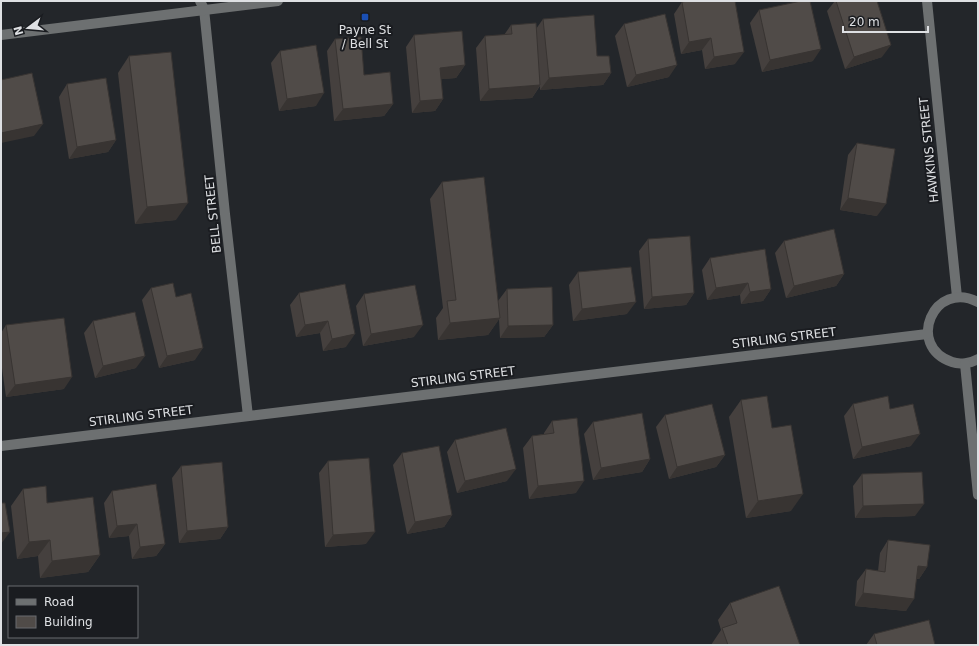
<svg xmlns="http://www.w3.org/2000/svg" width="979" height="646" viewBox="0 0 979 646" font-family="'DejaVu Sans',sans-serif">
<rect width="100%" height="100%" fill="#23262a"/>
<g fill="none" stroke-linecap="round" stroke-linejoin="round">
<!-- minor -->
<g stroke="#6d7071" stroke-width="10">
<path d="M200,1L204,9L225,214L248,416"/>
<path d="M927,1L957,297"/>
<path d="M1,35L278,1"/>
<path d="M978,302C934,279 905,346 952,362C960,365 971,363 978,359"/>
<path d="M965,364L978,495"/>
<path d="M1,446L927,334"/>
</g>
</g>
<!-- wall -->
<g fill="#45403e">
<path d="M835,1H877L882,57L845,69L827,11Z"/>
<path d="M682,2L735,64L705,69L702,50L681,54L674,14Z"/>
<path d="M759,10L813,61L762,72L750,23Z"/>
<path d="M543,19L597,56L611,73L603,85L540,90V86L532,98L480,101L476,48L485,36L504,35L511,25L536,29Z"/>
<path d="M624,24L669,77L627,87L615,36Z"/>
<path d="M414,35L465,65L456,78L441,79L443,99L435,111L412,113L406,47Z"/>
<path d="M335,39L364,75L393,104L384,116L334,121L327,51Z"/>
<path d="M280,51L316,106L279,111L271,63Z"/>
<path d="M129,56L176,220L135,224L118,73Z"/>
<path d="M67,84L116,140L108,152L69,159L59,97Z"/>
<path d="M857,143L877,216L840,210L848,155Z"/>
<path d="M442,182L498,301L507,289L553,325L544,337L500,338L499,319L488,335L438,340L436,318L443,308L430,199Z"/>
<path d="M648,239L694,293L686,305L644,309L639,251Z"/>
<path d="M784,241L844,274L836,286L786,298L775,253Z"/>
<path d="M710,258L771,289L763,301L741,304L740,295L707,300L702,270Z"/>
<path d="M578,272L627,314L573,321L569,285Z"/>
<path d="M345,284L346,347L323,351L320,333L296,337L290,305L299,293Z"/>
<path d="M151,288L176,297L195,360L159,368L142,300Z"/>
<path d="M364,294L414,337L363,346L356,306Z"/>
<path d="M93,321L136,368L95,378L84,333Z"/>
<path d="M6,325L64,389L6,397L1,361V333Z"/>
<path d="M741,400L791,511L746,518L729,417Z"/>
<path d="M853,404L890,409L911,446L853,459L844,416Z"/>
<path d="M665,415L725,455L716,467L669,479L656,427Z"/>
<path d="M552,421L576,493L529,499L523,448L532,436L544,434V433Z"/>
<path d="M593,422L650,459L642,472L593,480L584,434Z"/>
<path d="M455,440L507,481L457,493L447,452Z"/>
<path d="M402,453L452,515L444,527L407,534L393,465Z"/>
<path d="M328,461L366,544L325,547L319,473Z"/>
<path d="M181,466L228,527L220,539L179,543L172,478Z"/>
<path d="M862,474L915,516L855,518L853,486Z"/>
<path d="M23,489L47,503L100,555L88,572L40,578L38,556L17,559L11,506Z"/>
<path d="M112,491L165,544L156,556L132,559L129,536L109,538L104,503Z"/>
<path d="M888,540L927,567L919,579H916L906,611L855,606L857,581L866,569L878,571L880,553Z"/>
<path d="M730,603L800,645H711L721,630L718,620Z"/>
<path d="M874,634L935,645H866Z"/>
</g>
<!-- shaded-wall -->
<g fill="#383432">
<path d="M711,38L702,50L681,54L689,42Z"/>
<path d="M891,45L882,57L845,69L854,57Z"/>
<path d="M821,49L813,61L762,72L770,60Z"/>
<path d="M744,52L735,64L705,69L714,57Z"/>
<path d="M465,65L456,78L432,80L440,68Z"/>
<path d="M677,65L669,77L627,87L636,75Z"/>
<path d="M611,73L603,85L540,90L549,78Z"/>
<path d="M540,85L532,98L480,101L489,89Z"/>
<path d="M324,93L316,106L279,111L287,99Z"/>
<path d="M443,99L435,111L412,113L420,101Z"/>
<path d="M393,104L384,116L334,121L343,109Z"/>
<path d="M43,124L34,136L1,143V133Z"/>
<path d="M116,140L108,152L69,159L77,147Z"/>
<path d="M848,198L886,204L877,216L840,210Z"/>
<path d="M188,203L176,220L135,224L147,207Z"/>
<path d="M844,274L836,286L786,298L794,286Z"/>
<path d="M748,283L740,295L707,300L716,288Z"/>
<path d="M771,289L763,301L741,304L750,292Z"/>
<path d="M694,293L686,305L644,309L652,297Z"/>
<path d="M636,302L627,314L573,321L582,309Z"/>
<path d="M500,318L488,335L438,340L450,323Z"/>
<path d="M328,321L320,333L296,337L305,325Z"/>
<path d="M423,325L414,337L363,346L371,334Z"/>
<path d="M553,325L544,337L500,338L508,326Z"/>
<path d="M355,334L346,347L323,351L332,339Z"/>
<path d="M203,348L195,360L159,368L167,356Z"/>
<path d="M145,356L136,368L95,378L103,366Z"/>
<path d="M72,377L64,389L6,397L15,385Z"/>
<path d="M920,434L911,446L853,459L862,447Z"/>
<path d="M725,455L716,467L669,479L677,467Z"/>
<path d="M650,459L642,472L593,480L601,468Z"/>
<path d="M516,469L507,481L457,493L465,481Z"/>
<path d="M584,481L576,493L529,499L538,486Z"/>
<path d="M803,494L791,511L746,518L758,501Z"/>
<path d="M924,504L915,516L855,518L863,506Z"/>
<path d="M452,515L444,527L407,534L415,522Z"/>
<path d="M137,524L129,536L109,538L117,526Z"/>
<path d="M228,527L220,539L179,543L187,531Z"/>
<path d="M10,532L1,544V533Z"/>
<path d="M375,532L366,544L325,547L333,535Z"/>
<path d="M50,540L38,556L17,559L29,542Z"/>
<path d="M165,544L156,556L132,559L140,547Z"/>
<path d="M100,555L88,572L40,578L52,561Z"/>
<path d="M918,566L927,567L919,579L909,578Z"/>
<path d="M863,593L914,599L906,611L855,606Z"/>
</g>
<!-- building -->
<g fill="#504b48" stroke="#383432">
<path d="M688,1H735L744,52L714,57L711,38L689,42L682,2Z"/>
<path d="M801,1H810L821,49L770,60L759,10Z"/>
<path d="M836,1H877L891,45L854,57Z"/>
<path d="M665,14L677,65L636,75L624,24Z"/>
<path d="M594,15L597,56H609L611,73L549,78L543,19Z"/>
<path d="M536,23L540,85L489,89L485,36L512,34L511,25Z"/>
<path d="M462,31L465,65L440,68L443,99L420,101L414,35Z"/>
<path d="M361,37L364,75L390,72L393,104L343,109L335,39Z"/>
<path d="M316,45L324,93L287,99L280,51Z"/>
<path d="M171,52L188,203L147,207L129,56Z"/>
<path d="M32,73L43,124L1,133V80Z"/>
<path d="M106,78L116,140L77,147L67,84Z"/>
<path d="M857,143L895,149L886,204L848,198Z"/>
<path d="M484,177L500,318L450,323L447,301L456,300L442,182Z"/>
<path d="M834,229L844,274L794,286L784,241Z"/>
<path d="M690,236L694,293L652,297L648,239Z"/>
<path d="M765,249L771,289L750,292L748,283L716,288L710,258Z"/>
<path d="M631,267L636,302L582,309L578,272Z"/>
<path d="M173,283L176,297L191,293L203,348L167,356L151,288Z"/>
<path d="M345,284L355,334L332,339L328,321L305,325L299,293Z"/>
<path d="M415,285L423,325L371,334L364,294Z"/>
<path d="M552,287L553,325L508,326L507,289Z"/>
<path d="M135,312L145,356L103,366L93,321Z"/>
<path d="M64,318L72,377L15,385L6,325Z"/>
<path d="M767,396L772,428L791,425L803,494L758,501L741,400Z"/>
<path d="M888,396L890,409L913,404L920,434L862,447L853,404Z"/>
<path d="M712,404L725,455L677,467L665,415Z"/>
<path d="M642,413L650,459L601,468L593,422Z"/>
<path d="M577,418L584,481L538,486L532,436L554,433L552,421Z"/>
<path d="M506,428L516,469L465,481L455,440Z"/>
<path d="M439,446L452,515L415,522L402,453Z"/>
<path d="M369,458L375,532L333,535L328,461Z"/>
<path d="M222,462L228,527L187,531L181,466Z"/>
<path d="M922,472L924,504L863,506L862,474Z"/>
<path d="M156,484L165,544L140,547L137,524L117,526L112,491Z"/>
<path d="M46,486L47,503L93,497L100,555L52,561L50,540L29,542L23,489Z"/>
<path d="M1,503H5L10,532L1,533Z"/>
<path d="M888,540L930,545L927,567L918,566L914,599L863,593L866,569L885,572Z"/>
<path d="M779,586L800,645H728L722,628L737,623L730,603Z"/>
<path d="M929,620L935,645H877L874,634Z"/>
</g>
<!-- markers -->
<rect fill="#1a4fb4" stroke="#1a1c20" stroke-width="1.5" x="361" y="13" width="8" height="8" rx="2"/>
<g text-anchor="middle" stroke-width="4" stroke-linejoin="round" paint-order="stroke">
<!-- poi labels -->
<g font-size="12" fill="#dee0e3" stroke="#1a1c20">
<text x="365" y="34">Payne St<tspan x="365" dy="14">/ Bell St</tspan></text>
</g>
<!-- street labels -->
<g font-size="12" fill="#dee0e3" stroke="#1a1c20">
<text transform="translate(929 150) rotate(-96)" y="4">HAWKINS STREET</text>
<text transform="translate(213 214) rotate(-96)" y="4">BELL STREET</text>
<text transform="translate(784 338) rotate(-7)" y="4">STIRLING STREET</text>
<text transform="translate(463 377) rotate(-7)" y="4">STIRLING STREET</text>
<text transform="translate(141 416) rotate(-7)" y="4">STIRLING STREET</text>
</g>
</g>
<!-- border -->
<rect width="979" height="646" fill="none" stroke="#dee0e3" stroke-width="4"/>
<!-- legend -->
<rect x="8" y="586" width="130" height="52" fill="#1a1c20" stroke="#686a6e"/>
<rect x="16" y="599" width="20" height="6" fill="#6d7071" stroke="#686a6e"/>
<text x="44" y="606" font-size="12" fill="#dee0e3">Road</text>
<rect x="16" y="616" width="20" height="12" fill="#504b48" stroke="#686a6e"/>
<text x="44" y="626" font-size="12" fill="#dee0e3">Building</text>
<!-- north arrow -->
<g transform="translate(28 28) rotate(254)" stroke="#1a1c20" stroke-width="3" paint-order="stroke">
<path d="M0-3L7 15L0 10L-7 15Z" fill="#dee0e3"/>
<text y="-6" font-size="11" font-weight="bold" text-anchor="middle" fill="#dee0e3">N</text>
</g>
<!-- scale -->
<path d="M843 26v6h85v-6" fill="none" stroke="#dee0e3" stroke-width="2"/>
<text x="849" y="26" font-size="12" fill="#dee0e3" stroke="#1a1c20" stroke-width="3" paint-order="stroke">20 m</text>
</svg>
